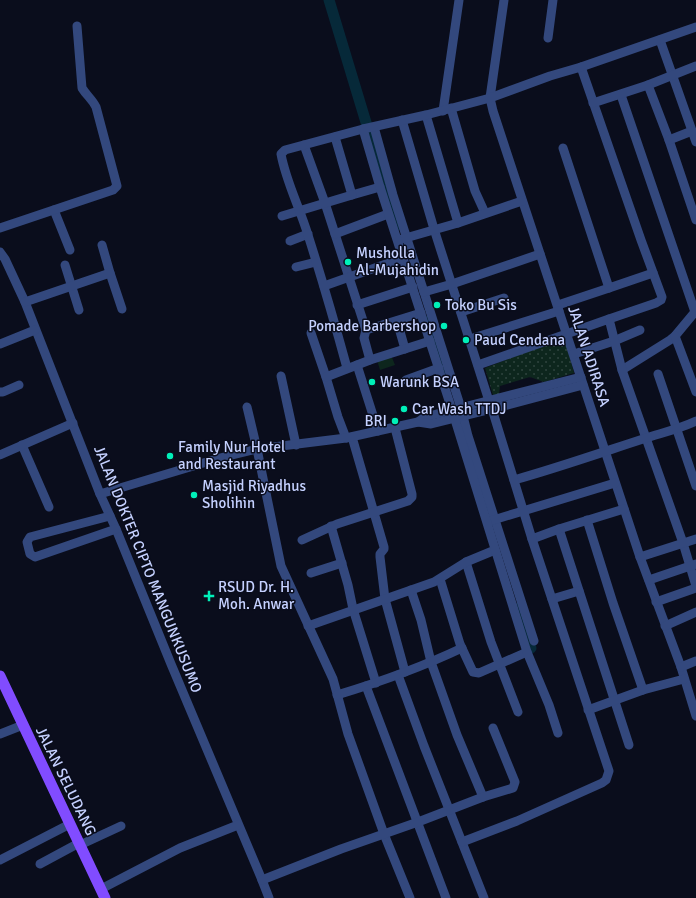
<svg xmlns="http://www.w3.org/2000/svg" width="696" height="898" viewBox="0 0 696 898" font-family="Signika,sans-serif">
<defs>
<pattern id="park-dots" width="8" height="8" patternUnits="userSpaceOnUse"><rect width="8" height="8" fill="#0d261d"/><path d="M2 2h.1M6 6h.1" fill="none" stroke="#2f443f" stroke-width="1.8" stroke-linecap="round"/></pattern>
</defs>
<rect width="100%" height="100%" fill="#0a0d1c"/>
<!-- grass -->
<path fill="#0d261d" d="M391,355L395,365L380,370L377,360Z"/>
<!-- park -->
<path fill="url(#park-dots)" d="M565,340L574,373L544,382L530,377L500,386L499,394L493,395L485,368L523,353Z"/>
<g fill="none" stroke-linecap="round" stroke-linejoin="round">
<!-- river -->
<g stroke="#062939" stroke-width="11">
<path d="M329,0L397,225"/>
<path d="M428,321L447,379"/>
<path d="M519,608L531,648"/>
</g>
<!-- minor -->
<g stroke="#33487d" stroke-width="9">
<path d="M504,0L490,98L493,111L640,557L681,667L696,716"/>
<path d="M548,38L553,0"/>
<path d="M660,40L696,142"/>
<path d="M581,67L641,240L662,297L661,300L656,303L609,319"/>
<path d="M648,85L696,66"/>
<path d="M621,95L695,312L675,336L670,340L622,370"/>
<path d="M593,103L648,85L669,140L696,220"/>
<path d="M451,108L475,191L485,213"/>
<path d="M443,111L459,0"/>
<path d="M426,115L458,223"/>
<path d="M402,120L434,229L489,401"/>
<path d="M374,127L393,195L461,408L468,436L534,641"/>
<path d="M335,137L352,195L380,187"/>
<path d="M669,140L692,131"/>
<path d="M304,145L325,203L366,330L364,338L370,360"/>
<path d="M54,210L70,250"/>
<path d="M282,216L352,195"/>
<path d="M0,228L113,190L117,186L96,107C92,99 87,96 82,88L77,26"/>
<path d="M335,234L388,214"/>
<path d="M402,239L458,223L522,201"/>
<path d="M290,241L308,234"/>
<path d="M102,245L110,273"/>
<path d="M0,252L5,259L25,302L100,494L116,529L171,664L262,880L269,898"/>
<path d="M65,265L79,310"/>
<path d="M296,267L316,262"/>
<path d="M324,286L403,258"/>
<path d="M609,288L653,273"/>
<path d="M424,292L452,284L540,254"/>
<path d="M25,302L110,273L122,309"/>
<path d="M357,305L413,287"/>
<path d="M558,305L609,288L563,148"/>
<path d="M461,312L504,298"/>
<path d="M397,321L405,349"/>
<path d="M366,330L421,313"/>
<path d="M311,333L326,377L338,417L346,438"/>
<path d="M675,336L696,392"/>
<path d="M470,339L559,311"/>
<path d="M0,344L35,330"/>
<path d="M574,354L614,341L640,330"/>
<path d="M357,365L378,431"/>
<path d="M478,365L609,319L622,370L683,543L696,586"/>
<path d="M347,368C335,324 322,279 308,235C300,208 286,182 281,154L285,150L363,129"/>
<path d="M658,374L696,486"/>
<path d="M281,376L296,445"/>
<path d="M326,377L370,360L430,341"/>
<path d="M406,380L439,368"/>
<path d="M0,392H3L19,385"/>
<path d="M247,407L257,449L281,566L333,679L348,734L384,834L410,898"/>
<path d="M418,422L422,419L429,416L581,377"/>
<path d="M352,437L384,547V549L380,554V557L385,599L405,672"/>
<path d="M22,445L49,507"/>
<path d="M0,455L73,423"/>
<path d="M514,480C557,468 600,453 643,439C661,433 679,429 696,421"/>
<path d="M100,494L220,458L257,449L346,438L418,422L431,424L492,409L583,385"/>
<path d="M110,516L30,537L27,542L30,554L35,557L116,529"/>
<path d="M587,520L613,603L643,690"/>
<path d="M490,521L615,483"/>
<path d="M331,526L348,585L353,609L376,683"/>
<path d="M559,529L629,745"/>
<path d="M532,539L559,529L624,509"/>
<path d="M302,540L337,524L408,501L412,497V494L395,428"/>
<path d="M640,557L696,539"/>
<path d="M466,562L491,642L518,712"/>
<path d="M311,573L342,563"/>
<path d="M440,579L460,644L473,672L479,673L527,652"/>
<path d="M649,580L696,564"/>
<path d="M411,590L421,620L431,662L457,735L483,797"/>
<path d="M552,599L579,591"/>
<path d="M656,602L696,588"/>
<path d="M308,626L434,582L466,562L495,550"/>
<path d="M665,626L696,612"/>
<path d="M681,667L696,661"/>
<path d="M398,675L424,746L484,898"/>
<path d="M366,686L446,898"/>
<path d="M337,695C380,682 422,667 462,648"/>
<path d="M588,710L643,690L684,679"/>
<path d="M558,733L549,705L527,652L452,410L380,187L363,129L426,115L490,98L550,76L581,67L696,27"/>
<path d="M0,734L23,725"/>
<path d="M462,842L517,821L602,783L606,780L609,771L532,539L492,409"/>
<path d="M80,845L121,826"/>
<path d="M0,860L70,824"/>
<path d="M40,864L79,843"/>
<path d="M262,880L341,849L418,822L483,797L513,788L515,782L493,728"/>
<path d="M101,889L180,848L238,825"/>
</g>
<!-- major -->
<path stroke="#814cff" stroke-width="11" d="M0,676L105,898"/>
</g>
<!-- markers -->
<g fill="#00f0b9" stroke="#0a0d1c" stroke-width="1.5">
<circle cx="348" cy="262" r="4"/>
<circle cx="437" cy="305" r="4"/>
<circle cx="444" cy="326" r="4"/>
<circle cx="466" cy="340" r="4"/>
<circle cx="372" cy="382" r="4"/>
<circle cx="404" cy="409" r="4"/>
<circle cx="395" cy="421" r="4"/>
<circle cx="170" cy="456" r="4"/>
<circle cx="194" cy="495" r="4"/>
<path d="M207 590h4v4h4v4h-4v4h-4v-4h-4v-4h4z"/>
</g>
<g text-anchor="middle" stroke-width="3" stroke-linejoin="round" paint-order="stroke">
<!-- poi labels -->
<g font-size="15" fill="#c5d1ff" stroke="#0a0d1c" text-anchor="start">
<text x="356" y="258">Musholla<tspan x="356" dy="17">Al-Mujahidin</tspan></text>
<text x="445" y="310">Toko Bu Sis</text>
<text x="436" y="331" text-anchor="end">Pomade Barbershop</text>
<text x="474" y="345">Paud Cendana</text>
<text x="380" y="387">Warunk BSA</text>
<text x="412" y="414">Car Wash TTDJ</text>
<text x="387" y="426" text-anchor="end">BRI</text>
<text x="178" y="452">Family Nur Hotel<tspan x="178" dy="17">and Restaurant</tspan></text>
<text x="202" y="491">Masjid Riyadhus<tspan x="202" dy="17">Sholihin</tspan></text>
<text x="218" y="592">RSUD Dr. H.<tspan x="218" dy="17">Moh. Anwar</tspan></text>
</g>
<!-- street labels -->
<g font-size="15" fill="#c5d1ff" stroke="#0a0d1c">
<text transform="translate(589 356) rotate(72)" y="5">JALAN ADIRASA</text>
<text transform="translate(148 569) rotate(68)" y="5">JALAN DOKTER CIPTO MANGUNKUSUMO</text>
<text transform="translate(66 781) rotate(64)" y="5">JALAN SELUDANG</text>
</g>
</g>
</svg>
